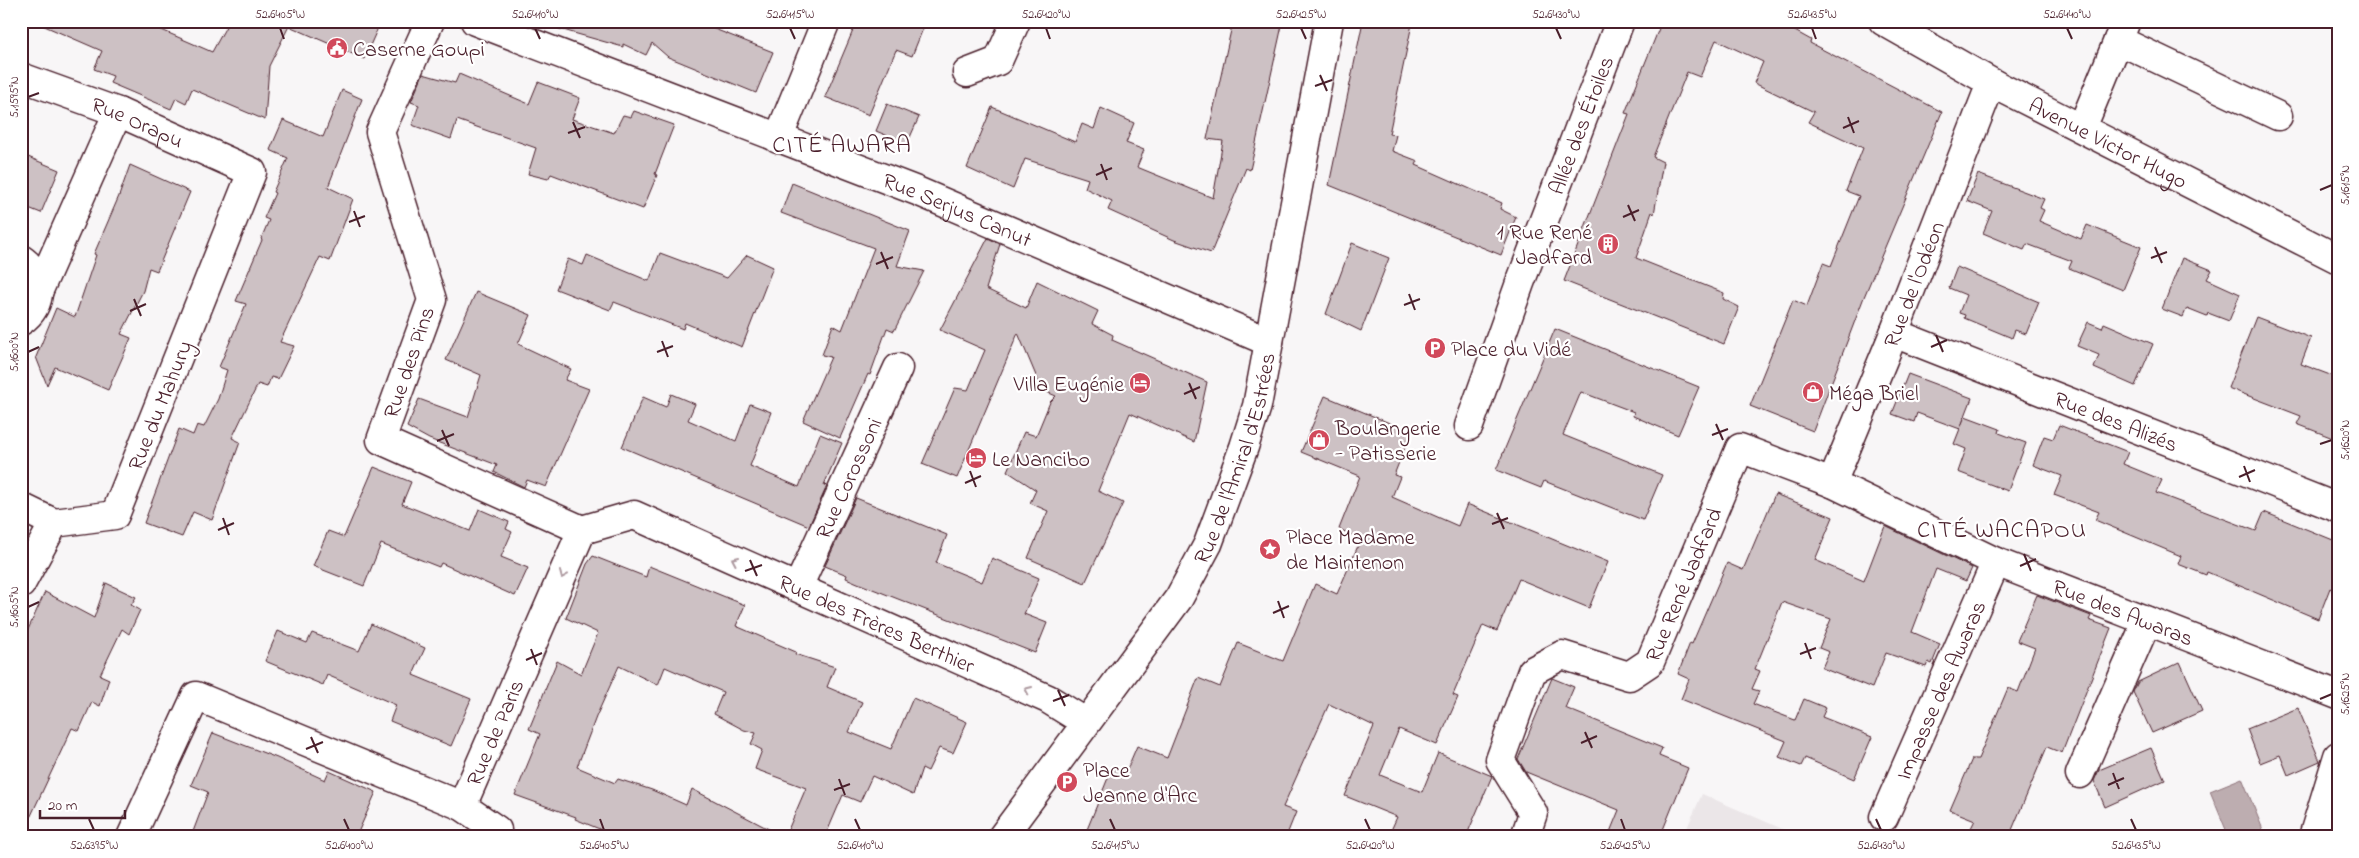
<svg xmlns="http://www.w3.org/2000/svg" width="2359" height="858" viewBox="0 0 2359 858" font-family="'Indie Flower',sans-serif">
<rect width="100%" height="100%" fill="#f8f6f7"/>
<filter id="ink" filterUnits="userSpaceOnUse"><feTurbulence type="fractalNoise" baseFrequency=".02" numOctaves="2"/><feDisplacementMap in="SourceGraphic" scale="10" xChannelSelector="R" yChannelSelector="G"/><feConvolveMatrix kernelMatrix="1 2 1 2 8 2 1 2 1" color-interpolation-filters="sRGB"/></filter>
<g filter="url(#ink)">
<!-- built -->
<path fill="#ebe6e8" d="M1702,794L1801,837H1683Z"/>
<!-- water -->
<path fill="#bdadb0" stroke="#8f747b" d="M2242,778L2266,837H2229L2210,791Z"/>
<!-- building -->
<g fill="#cdc1c4" stroke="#4a1f2b">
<path d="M33,21H141L212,52L229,21H381L364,59L289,26L269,66L265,120L192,89L186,103L176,98L171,109L110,83L113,76L94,69L102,51Z"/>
<path d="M557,21H694L773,52L756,93L668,57L652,43L646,55L623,44V47L556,28Z"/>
<path d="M857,21H910L924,26L912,56L896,50L869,115L825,97Z"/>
<path d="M1233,21H1283L1250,170L1246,168L1211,253L1174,240L1108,210L1112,201L1085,188L1088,179L1025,159L1013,189L967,168L992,107L1075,142L1082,124L1094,129L1101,108L1134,123L1126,143L1144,150L1137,167L1213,198L1223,141L1207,139Z"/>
<path d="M1363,21H1406V23L1412,24L1389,134L1396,135L1392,151L1418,161L1416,165L1502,203L1500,209L1516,217L1501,255L1329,185Z"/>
<path d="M1662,21H1777L1811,40L1810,43L1942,112L1864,297L1813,431L1750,406L1793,300L1807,306L1823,263L1831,266L1859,196L1846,191L1863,148L1808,122L1814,112L1754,83L1763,62L1716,40L1700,77L1687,72L1653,157L1663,162L1654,214L1652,212L1636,258L1724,293L1723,299L1739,307L1724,344L1564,281L1629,114L1625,113Z"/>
<path d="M423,74L455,83L459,74L529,104L538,82L580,98L572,119L614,133L623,115L631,117L634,111L674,125L655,174L657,175L643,209L551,174L548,179L528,174L536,148L457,120L451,139L412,125L419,105L411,102Z"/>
<path d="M342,90L362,99L328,187L353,199L330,261L320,257L280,342L294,346L278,379L271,377L267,387L258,384L232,438L240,442L212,520L193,512L182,537L144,523L179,429L193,435L197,425L204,427L218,399L227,370L219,367L246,304L236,301L262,240L261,239L269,220L264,218L275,193L273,192L288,158L270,150L283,120L323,137Z"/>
<path d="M887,104L919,117L907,144L876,131Z"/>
<path d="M21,154L59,170L41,213L21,205Z"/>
<path d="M130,165L190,192L157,271L149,268L143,291L121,334L131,338L108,390L55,367L47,385L36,357L56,308L75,317L96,255L94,254L119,196Z"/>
<path d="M1978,174L2044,199L2040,208L2044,210L2039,221L2081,239L2087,225L2141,247L2123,290L2069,268L2072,261L2027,244L2024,250L1983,233L1992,211L1967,201Z"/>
<path d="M792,183L910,231L897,266L924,271L894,331L887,328L870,375L868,374L840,438L803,421L831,357L822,355L833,325L842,330L874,248L781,213Z"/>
<path d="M988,238L1000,244L986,289L1026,308L1037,281L1098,311L1092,324L1113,335L1112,340L1207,382L1194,442L1130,413L1098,491L1123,503L1085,583L1028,558L1048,511L1030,503L1036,490L1007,471L1024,432L1036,436L1050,402L1056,396L1042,390L1018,333L957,478L922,464L955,388L968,390L985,350L940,330Z"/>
<path d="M1352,243L1389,258L1361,331L1326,314Z"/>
<path d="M660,253L727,278L747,255L773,267L742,347L685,323L683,329L614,302L610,310L556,289L568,259L583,265L587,255L649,281Z"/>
<path d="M2182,258L2212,270L2207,279L2240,294L2229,321L2208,313L2207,316L2187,308L2183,317L2162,309Z"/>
<path d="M1957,267L2039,302L2026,334L2015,330L2012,338L1964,318L1965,315L1959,313L1966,295L1949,288Z"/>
<path d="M476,292L531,315L518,344L571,369L565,380L589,389L546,487L527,480L524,487L494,472L497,465L429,439L407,427L419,399L468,417L481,375L446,360Z"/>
<path d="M2256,317L2311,338L2301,364L2338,378V440L2297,424L2301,416L2228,388Z"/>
<path d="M2088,322L2102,328L2104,323L2153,344L2135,386L2094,368L2099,355L2077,346Z"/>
<path d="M1555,329L1699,387L1678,435L1633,416L1634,412L1581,392L1563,435L1662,475L1643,520L1544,481L1541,488L1496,470Z"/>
<path d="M1908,374L1972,398L1960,429L1917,413L1914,422L1892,414Z"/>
<path d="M671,394L695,404L688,420L736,441L750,404L771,412L750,466L799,487L820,434L842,443L824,485L827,486L809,526L622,447L643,397L666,407Z"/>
<path d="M1325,396L1411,432L1394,475L1400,477L1392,497L1458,526L1467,504L1608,562L1589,608L1519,579L1497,631L1483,625L1453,695L1458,697L1437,745L1399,729L1380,775L1422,792L1438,753L1492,776L1466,837H1388L1397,817L1345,796L1374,726L1329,704L1283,807L1296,812L1286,837H1084L1112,768L1125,774L1137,746L1167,758L1198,678L1220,687L1238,643L1283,661L1315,584L1337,594L1361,539L1339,529L1360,476L1301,452Z"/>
<path d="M1965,416L2000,429L1999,433L2026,443L2008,491L1958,472L1966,449L1954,444Z"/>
<path d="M2059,425L2128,452L2123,464L2162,480L2156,493L2256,531L2264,512L2338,542V592L2330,588L2318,619L2207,572L2206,575L2178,564L2181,556L2095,520L2099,512L2054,495L2062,476L2033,465L2044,436L2053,439Z"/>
<path d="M374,467L411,482L402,504L470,531L479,509L509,522L506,529L512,532L501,557L528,568L515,596L441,563L439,567L381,544L364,586L313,566L328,531L344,537Z"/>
<path d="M1775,494L1833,517L1815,560L1864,581L1885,526L1972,568L1966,581L1936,569L1912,632L1940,644L1932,664L1928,662L1926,667L1886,653L1872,688L1822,668L1829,652L1819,648L1831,619L1782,602L1755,669L1760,671L1752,689L1759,691L1753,704L1795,720L1804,699L1826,708L1822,717L1872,737L1854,779L1805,758L1801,766L1779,757L1786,741L1681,699L1689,679L1678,674L1690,643L1692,644L1727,563L1743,570Z"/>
<path d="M856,498L947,535L936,563L982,582L992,558L1039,578L1024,614L1047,623L1035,653L860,584L846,578L847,575L825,566Z"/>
<path d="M593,556L646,577L649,566L745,605L736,626L796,652L795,654L835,667L827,687L862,702L849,732L891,749L913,698L967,722L953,753L939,748L928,771L922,768L913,795L872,776L860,802L843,795L825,837H785L806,788L755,769L762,750L751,744L756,733L744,730L714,714L723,692L665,667L658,685L619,666L596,717L577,767L615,783L618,779L652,790L686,805L692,789L784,837H619L575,819L576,817L515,795L540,734L529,729L557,661L581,674L598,633L566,618L587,564Z"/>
<path d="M106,583L136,597L131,605L140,610L129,634L122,629L100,675L109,679L100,706L92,702L79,731L72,728L21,837V645L45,592L94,618Z"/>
<path d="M2037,595L2091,616L2089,620L2111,628L2062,753L2047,747L2009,837H1988L1970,830L1975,820L1950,810L1972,759H1978L2008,688L2018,692L2035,648L2017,641Z"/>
<path d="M371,624L425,648L413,675L471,699L451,746L390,721L396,705L327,675L323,685L265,661L278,631L307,643L312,633L359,651Z"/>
<path d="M2180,662L2202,711L2152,733L2133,692L2138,682Z"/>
<path d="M1552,678L1574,687L1565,708L1662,748L1659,756L1688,768L1660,837H1608L1619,810L1526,772L1518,759Z"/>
<path d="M2298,708L2320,761L2288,775L2280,755L2260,763L2247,729Z"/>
<path d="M213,733L277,758L325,780L329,771L376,792L356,837H191L208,792L191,785Z"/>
<path d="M2151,748L2165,780L2105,807L2094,781L2099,770Z"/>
</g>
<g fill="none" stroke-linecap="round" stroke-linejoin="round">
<!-- minor casing -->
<g stroke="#4a1f2b" stroke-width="31">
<g id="minor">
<path d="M430,21L380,132L432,300L381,440L582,530"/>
<path id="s1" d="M475,21L917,191L1269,342"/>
<path d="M2118,40L2278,116"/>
<path d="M967,73L998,61L1016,21"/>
<path id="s2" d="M21,77L118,112L252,172L115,515L54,523L21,584"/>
<path d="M2082,128L2126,21"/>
<path d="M778,139L826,21"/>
<path d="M21,259C44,274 44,306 21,321"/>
<path d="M39,290L118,112"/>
<path id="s3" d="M1894,333L2338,508"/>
<path id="s4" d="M1469,426L1520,283L1620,21"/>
<path id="s5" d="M1832,483L1894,333L1986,96L1994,84"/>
<path d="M21,507L54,523"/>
<path id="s6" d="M582,530L634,515L1048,699L1085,722"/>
<path id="s7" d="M798,587L898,368"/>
<path d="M2080,774L2147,621"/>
<path id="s8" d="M1884,817L1996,562"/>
<path d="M131,837L196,696L462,806"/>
<path id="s9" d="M497,837V830L462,806L582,530"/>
<path id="s10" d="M1002,837L1179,598L1208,544L1244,447L1257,406L1329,21"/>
<path id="s11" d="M1525,837L1533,813L1500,760L1532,671L1562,655L1629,676L1650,662L1740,448L1832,483L1996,562L2338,695"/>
<path d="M2313,837L2338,756"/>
</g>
</g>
<!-- major casing -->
<g stroke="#4a1f2b" stroke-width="31">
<g id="major">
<path id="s12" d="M1883,21L1994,84L2338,259"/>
</g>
</g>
<!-- minor -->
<use href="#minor" stroke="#fff" stroke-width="28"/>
<!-- major -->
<use href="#major" stroke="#fff" stroke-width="28"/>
</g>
<!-- one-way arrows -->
<defs><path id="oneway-chevron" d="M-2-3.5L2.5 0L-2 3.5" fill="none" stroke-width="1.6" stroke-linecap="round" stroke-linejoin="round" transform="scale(1.25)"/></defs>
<g stroke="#ae9aa0">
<use href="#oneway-chevron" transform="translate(735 560) rotate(-156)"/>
<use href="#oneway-chevron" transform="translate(563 575) rotate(113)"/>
<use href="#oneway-chevron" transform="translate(1028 690) rotate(-156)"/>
</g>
</g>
<!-- ticks -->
<path fill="none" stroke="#4a1f2b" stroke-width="2" d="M280,28L284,39M535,28L540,39M790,28L795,39M1046,28L1050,39M1301,28L1306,39M1556,28L1561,39M1812,28L1816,39M2067,28L2072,39M1320,75L1327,91M1315,86L1332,80M28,97L39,93M1848,117L1854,133M573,122L580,138M1843,128L1859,121M568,133L585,127M1101,164L1107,180M1096,175L1112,168M2320,190L2332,185M1628,205L1635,221M354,211L360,227M1623,217L1639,210M349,222L365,216M2155,247L2162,263M881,252L888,269M2151,258L2167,252M876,264L893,257M1409,294L1415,310M134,299L141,316M1404,305L1420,299M130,311L146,304M1936,335L1943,352M662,341L668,357M1931,347L1947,340M28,352L39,347M657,352L673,346M1189,383L1196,399M1184,394L1200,387M1716,424L1723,440M442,430L449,446M1712,435L1728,429M437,441L454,434M2320,444L2332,440M2244,466L2250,482M970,471L976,487M2239,477L2255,470M965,483L981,476M1497,513L1504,529M223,518L229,535M1492,524L1508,518M218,530L234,523M2024,554L2031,571M750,560L757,576M2020,566L2036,559M745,571L762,565M1278,601L1284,618M28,607L39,602M1273,613L1289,606M1805,643L1811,659M531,649L537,665M1800,654L1816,648M526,660L542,653M1058,690L1065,706M2320,699L2332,694M1053,701L1069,695M1585,732L1592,748M311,737L318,753M1581,743L1597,736M306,749L323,742M2113,773L2119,789M839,779L845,795M2108,785L2124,778M834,790L850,784M89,819L94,830M344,819L349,830M600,819L604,830M855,819L860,830M1110,819L1115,830M1365,819L1370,830M1621,819L1625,830M1876,819L1881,830M2131,819L2136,830"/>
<!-- icons -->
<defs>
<g id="civic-disc" transform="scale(1.125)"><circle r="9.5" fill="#d1495b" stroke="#fff"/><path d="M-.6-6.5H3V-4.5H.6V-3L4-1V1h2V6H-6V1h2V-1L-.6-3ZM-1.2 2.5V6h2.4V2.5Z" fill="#fff"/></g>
<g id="building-disc" transform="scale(1.125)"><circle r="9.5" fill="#d1495b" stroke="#fff"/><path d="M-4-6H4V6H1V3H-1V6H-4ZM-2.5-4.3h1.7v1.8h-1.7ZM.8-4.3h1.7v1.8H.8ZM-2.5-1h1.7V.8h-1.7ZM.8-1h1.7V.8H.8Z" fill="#fff"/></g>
<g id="parking-disc" transform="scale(1.125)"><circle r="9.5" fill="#d1495b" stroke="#fff"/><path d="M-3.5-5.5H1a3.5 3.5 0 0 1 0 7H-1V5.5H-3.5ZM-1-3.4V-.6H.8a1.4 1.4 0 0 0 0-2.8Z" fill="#fff"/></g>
<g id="hotel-disc" transform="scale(1.125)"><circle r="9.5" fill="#d1495b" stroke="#fff"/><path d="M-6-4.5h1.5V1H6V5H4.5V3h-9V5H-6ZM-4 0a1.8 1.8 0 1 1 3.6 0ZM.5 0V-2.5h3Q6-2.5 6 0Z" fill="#fff"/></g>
<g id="shop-disc" transform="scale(1.125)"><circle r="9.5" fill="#d1495b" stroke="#fff"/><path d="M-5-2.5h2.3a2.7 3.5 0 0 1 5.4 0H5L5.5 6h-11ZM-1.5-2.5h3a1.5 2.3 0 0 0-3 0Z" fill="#fff"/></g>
<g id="sight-disc" transform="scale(1.125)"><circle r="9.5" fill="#d1495b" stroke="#fff"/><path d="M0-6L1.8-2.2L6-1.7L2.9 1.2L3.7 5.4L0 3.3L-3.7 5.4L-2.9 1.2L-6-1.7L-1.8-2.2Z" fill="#fff"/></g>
</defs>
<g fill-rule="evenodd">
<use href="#civic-disc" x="337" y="48"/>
<use href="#building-disc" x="1608" y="244"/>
<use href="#parking-disc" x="1435" y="348"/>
<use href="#hotel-disc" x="1140" y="383"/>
<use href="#shop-disc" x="1813" y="392"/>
<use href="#shop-disc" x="1319" y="440"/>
<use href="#hotel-disc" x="976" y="458"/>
<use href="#sight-disc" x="1270" y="549"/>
<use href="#parking-disc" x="1067" y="782"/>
</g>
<g text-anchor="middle" stroke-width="4.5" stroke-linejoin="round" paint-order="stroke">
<!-- poi labels -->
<g font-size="22" fill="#4a1f2b" stroke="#fff" text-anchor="start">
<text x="353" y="56">Caserne Goupi</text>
<text x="1592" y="239" text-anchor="end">1 Rue René<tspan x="1592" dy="25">Jadfard</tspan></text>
<text x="1451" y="356">Place du Vidé</text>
<text x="1124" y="391" text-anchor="end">Villa Eugénie</text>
<text x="1829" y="400">Méga Briel</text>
<text x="1335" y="435">Boulangerie<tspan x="1335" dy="25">- Patisserie</tspan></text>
<text x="992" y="466">Le Nancibo</text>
<text x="1286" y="544">Place Madame<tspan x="1286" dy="25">de Maintenon</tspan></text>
<text x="1083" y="777">Place<tspan x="1083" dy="25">Jeanne d'Arc</tspan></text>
</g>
<!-- street labels -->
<g font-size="22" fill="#4a1f2b" stroke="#fff">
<text dy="8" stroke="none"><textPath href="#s2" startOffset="125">Rue Orapu</textPath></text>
<text dy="8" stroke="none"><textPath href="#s4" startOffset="321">Allée des Étoiles</textPath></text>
<text dy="8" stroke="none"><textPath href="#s12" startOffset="256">Avenue Victor Hugo</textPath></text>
<text dy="8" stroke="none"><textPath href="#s1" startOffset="518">Rue Serjus Canut</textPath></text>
<text dy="8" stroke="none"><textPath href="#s5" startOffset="215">Rue de l'Odéon</textPath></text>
<text transform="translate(408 362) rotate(-71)" y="8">Rue des Pins</text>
<text transform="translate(159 405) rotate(-68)" y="8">Rue du Mahury</text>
<text dy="8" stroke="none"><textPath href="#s3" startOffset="239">Rue des Alizés</textPath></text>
<text dy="8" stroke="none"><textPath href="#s10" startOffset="449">Rue de l'Amiral d'Estrées</textPath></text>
<text dy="8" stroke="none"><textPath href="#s7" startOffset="120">Rue Corossoni</textPath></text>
<text dy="8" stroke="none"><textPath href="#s11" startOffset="396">Rue René Jadfard</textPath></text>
<text dy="8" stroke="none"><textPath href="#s11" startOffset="961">Rue des Awaras</textPath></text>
<text dy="8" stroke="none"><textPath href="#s6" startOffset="320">Rue des Frères Berthier</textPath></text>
<text dy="8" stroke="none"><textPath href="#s8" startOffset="139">Impasse des Awaras</textPath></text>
<text dy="8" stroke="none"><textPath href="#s9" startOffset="130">Rue de Paris</textPath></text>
</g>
<!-- neighbourhood labels -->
<g font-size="24" letter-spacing="1" fill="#4a1f2b" stroke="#fff">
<text x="842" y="152">CITÉ AWARA</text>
<text x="2002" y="537">CITÉ WACAPOU</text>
</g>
</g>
<!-- margin -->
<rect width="2359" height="858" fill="none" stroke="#fff" stroke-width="55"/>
<!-- scale -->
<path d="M40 810v8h85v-8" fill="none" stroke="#4a1f2b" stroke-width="2.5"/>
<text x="48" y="810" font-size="15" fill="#4a1f2b" stroke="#ffffff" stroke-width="4" paint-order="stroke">20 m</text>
<rect x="28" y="28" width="2304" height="802" fill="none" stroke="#4a1f2b" stroke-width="2"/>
<g font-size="12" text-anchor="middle" fill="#4a1f2b">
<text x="280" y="18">52.6405°W</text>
<text x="535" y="18">52.6410°W</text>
<text x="790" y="18">52.6415°W</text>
<text x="1046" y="18">52.6420°W</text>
<text x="1301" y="18">52.6425°W</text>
<text x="1556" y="18">52.6430°W</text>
<text x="1812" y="18">52.6435°W</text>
<text x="2067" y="18">52.6440°W</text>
<text transform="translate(14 97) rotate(-90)" y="4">5.1595°N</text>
<text transform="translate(2345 185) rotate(-90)" y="4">5.1615°N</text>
<text transform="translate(14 352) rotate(-90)" y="4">5.1600°N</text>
<text transform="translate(2345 440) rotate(-90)" y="4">5.1620°N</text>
<text transform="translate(14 607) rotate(-90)" y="4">5.1605°N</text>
<text transform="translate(2345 694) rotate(-90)" y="4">5.1625°N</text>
<text x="94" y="849">52.6395°W</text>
<text x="349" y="849">52.6400°W</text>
<text x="604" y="849">52.6405°W</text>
<text x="860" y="849">52.6410°W</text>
<text x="1115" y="849">52.6415°W</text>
<text x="1370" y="849">52.6420°W</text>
<text x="1625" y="849">52.6425°W</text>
<text x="1881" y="849">52.6430°W</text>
<text x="2136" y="849">52.6435°W</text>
</g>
</svg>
